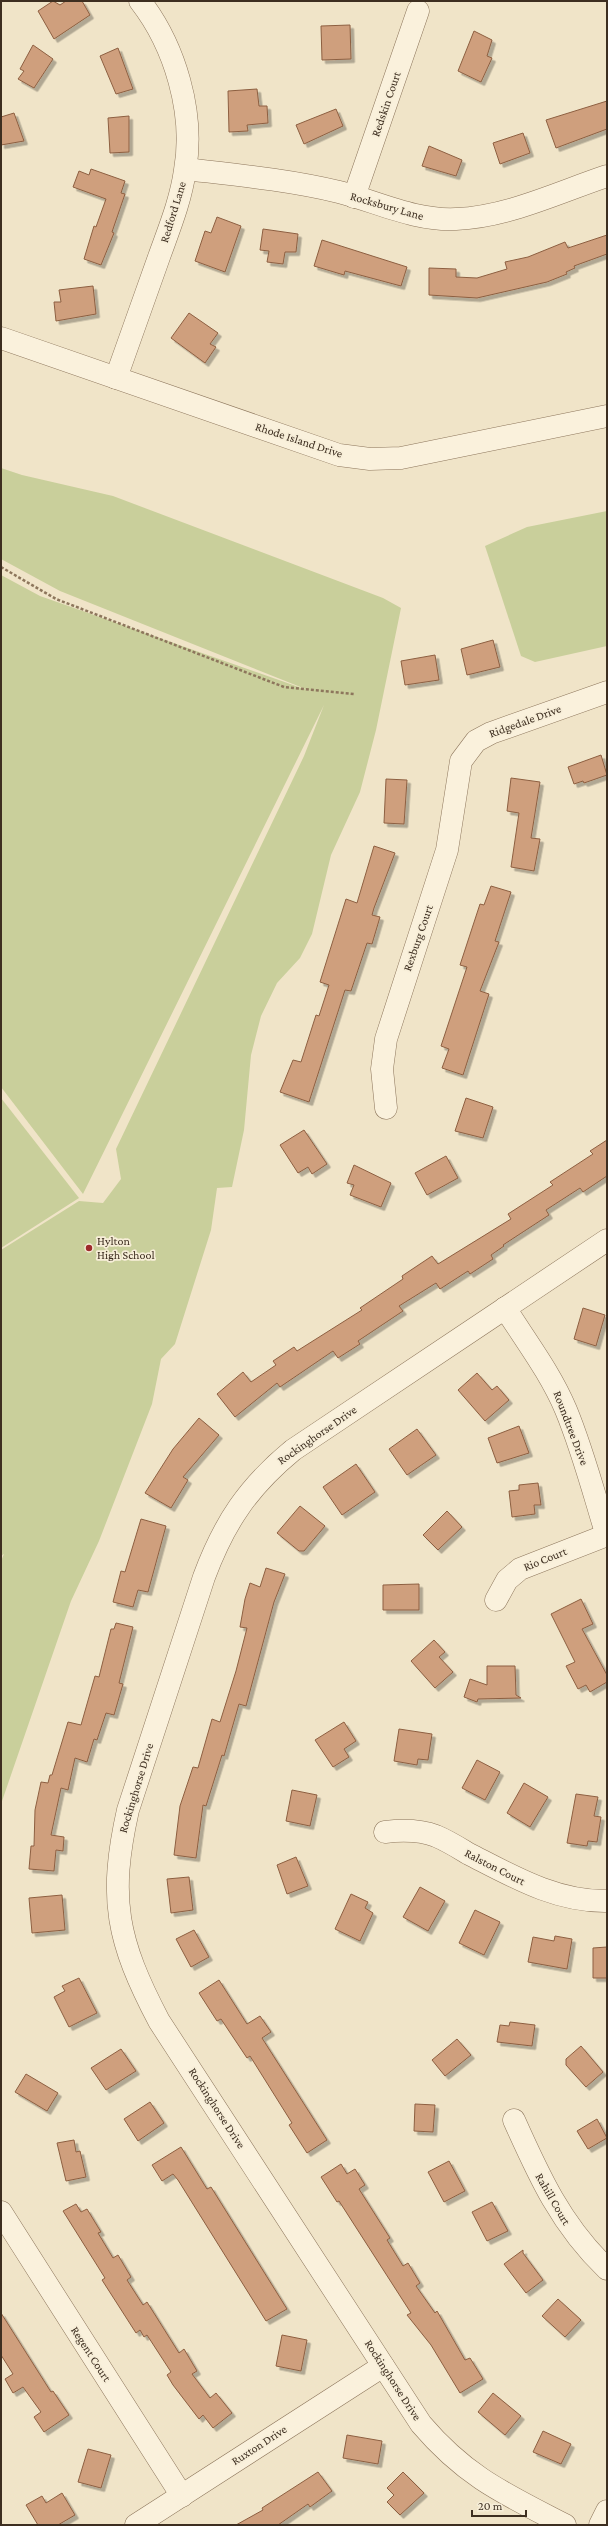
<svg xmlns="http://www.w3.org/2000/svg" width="608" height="2526" viewBox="0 0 608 2526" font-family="'Crimson Pro',serif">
<defs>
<filter id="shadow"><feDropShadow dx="3.5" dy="3.5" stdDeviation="0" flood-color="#0004"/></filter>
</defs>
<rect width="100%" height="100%" fill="#f0e4c8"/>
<!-- green -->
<g fill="#c9cf9b">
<path d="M1,468L22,475L113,496L383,598L401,608L376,730L360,792L331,855L312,934L300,958L277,983L261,1016L251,1055L244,1130L232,1187L217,1188L211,1230L175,1344L161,1359L152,1404L99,1541L71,1601L1,1804V1561L4,1554L1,1556V1250L79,1201L103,1203L121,1179L116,1149L304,756L324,705L83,1194L1,1087V575L40,596L313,692L60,591L1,559Z"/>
<path d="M607,511V646L535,662L521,656L485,546L527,527Z"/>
<path d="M1,1098L79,1198L1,1248Z"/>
</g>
<!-- building -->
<g fill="#cf9f7d" stroke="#8d5f41" filter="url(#shadow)">
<path d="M53,1L60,5L66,1H82L90,15L54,39L38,11Z"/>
<path d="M350,25L351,59L322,60L321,26Z"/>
<path d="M474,31L492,40L487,56L492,58L481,82L458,71Z"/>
<path d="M33,45L53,59L34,88L18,79L24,71L20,69Z"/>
<path d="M118,48L133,89L116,94L100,56Z"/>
<path d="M257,89L259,106H267L268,123L247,125L248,131L229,132L228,91Z"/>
<path d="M607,101V129L556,148L546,120Z"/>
<path d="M336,109L343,126L304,144L296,125Z"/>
<path d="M14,113L24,141L1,145V117Z"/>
<path d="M129,116V152L110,153L108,118Z"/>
<path d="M523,133L530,153L500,164L493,143Z"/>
<path d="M429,146L462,160L456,176L422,166Z"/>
<path d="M91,169L125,181L121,193L125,194L112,232L114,233L101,265L84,259L94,226L96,227L106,199L73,187L79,171L89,175Z"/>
<path d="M217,217L241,226L225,272L195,261L205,231L211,233Z"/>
<path d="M263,229L298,234L296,252H285L283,264L267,262L269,251L260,250Z"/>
<path d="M607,235V254L574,266L575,268L566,272L567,274L547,282L477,298L429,295V268L456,269V277L477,278L507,269L505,262L528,257L565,242L568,248Z"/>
<path d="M322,240L407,267L401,286L345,271L344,275L314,266Z"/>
<path d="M93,286L96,314L56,321L54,302H61L59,290Z"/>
<path d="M189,313L218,333L210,344L216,347L205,363L171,338Z"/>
<path d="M493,640L500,667L467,675L461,649Z"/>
<path d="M435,655L439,680L405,685L401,661Z"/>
<path d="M601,755L607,775L584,783L583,781L574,784L568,767Z"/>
<path d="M511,778L540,782L531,838L540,839L534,871L511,867L519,813L507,811Z"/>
<path d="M386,779L407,780L404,824L384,823Z"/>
<path d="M374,846L395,853L374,908L372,915L380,917L372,944L367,943L351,991L345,990L309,1102L280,1092L293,1060L301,1062L316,1015L319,1016L329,985L320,982L346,899L357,903Z"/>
<path d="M491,886L511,892L495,941L499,942L480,991L489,994L463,1075L442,1068L449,1049L441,1046L467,967L460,965L480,904L484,905Z"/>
<path d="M466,1098L493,1107L483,1138L455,1131Z"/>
<path d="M304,1130L327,1164L312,1174L308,1167L298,1173L280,1145Z"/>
<path d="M607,1140V1176L583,1192L580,1188L546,1210L549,1215L503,1245L504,1246L491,1255L493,1259L470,1274L468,1271L440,1289L436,1283L399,1306L403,1311L358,1341L360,1344L338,1358L333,1351L280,1387L277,1383L235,1417L217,1394L243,1372L251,1382L276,1365L273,1361L294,1347L297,1351L362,1310L360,1308L403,1279L402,1276L432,1256L438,1264L511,1219L508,1214L553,1185L550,1182L593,1154L590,1151Z"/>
<path d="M446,1156L458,1178L427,1195L415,1173Z"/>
<path d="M354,1165L391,1183L381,1207L350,1195L354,1185L347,1183Z"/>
<path d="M583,1308L605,1315L596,1346L574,1339Z"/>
<path d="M477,1373L492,1390L497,1386L509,1400L485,1421L458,1390Z"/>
<path d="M199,1418L219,1435L183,1477L188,1480L171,1508L145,1493L173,1449Z"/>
<path d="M519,1426L529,1453L497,1463L488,1438Z"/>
<path d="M417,1429L436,1455L407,1475L389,1449Z"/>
<path d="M356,1464L375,1492L342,1515L323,1487Z"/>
<path d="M538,1483L541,1505H534L535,1514L512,1517L509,1491L519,1490V1485Z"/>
<path d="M300,1506L325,1526L304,1551H299L277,1533Z"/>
<path d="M447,1511L462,1527L438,1550L423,1535Z"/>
<path d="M141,1519L166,1526L148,1592L138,1590L133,1607L113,1602L121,1571L125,1572Z"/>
<path d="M266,1568L285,1574L274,1602L246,1706L239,1704L224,1756L222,1755L206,1806L203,1805L196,1858L174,1855L180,1806L193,1767L198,1768L212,1719L220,1722L236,1671L247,1628L240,1627L245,1599L250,1583L260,1587Z"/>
<path d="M419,1584V1610H383V1585Z"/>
<path d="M581,1599L593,1624L582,1629L607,1675V1682L590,1692L586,1685L578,1689L566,1666L575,1662L551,1614Z"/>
<path d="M116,1623L133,1627L119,1683L123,1684L114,1715L106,1713L97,1740L94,1739L87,1762L75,1758L68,1790L61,1788L51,1835L64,1837L63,1851L56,1850L54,1871L29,1869L31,1846H34L35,1810L41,1782L48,1783L50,1775H52L68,1722L81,1725L95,1676L99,1677L111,1629H114Z"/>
<path d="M434,1640L445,1652L439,1657L453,1672L435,1688L411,1661Z"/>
<path d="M487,1666H515L516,1695L521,1698L478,1699L477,1702L464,1697L470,1679L487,1685Z"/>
<path d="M344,1722L356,1741L344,1749L349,1757L333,1767L315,1740Z"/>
<path d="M399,1729L432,1734L428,1760L418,1759L417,1765L394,1761Z"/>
<path d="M477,1760L500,1772L485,1800L462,1788Z"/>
<path d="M524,1783L548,1797L530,1827L507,1813Z"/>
<path d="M292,1790L317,1795L310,1826L286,1821Z"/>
<path d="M576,1794L598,1797L594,1816L601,1817L597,1842L588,1841L587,1846L567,1843Z"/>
<path d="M296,1857L308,1886L287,1894L277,1865Z"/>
<path d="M189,1877L193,1910L171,1913L167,1879Z"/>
<path d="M420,1887L445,1901L428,1931L403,1917Z"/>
<path d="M351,1894L368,1902L365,1908L373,1913L360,1941L335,1929Z"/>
<path d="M62,1895L65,1930L32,1933L29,1898Z"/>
<path d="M475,1910L500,1922L484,1955L459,1943Z"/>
<path d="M194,1930L209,1957L191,1967L176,1939Z"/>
<path d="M555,1936L572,1939L567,1969L528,1962L533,1937L554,1941Z"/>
<path d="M607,1947V1978H593V1948Z"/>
<path d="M79,1978L97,2013L69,2027L54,1997L65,1991L62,1986Z"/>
<path d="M219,1980L247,2024L260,2016L271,2032L262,2038L327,2140L307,2153L289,2125L292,2123L250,2056L247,2058L221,2019L217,2021L199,1993Z"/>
<path d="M510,2022L535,2025L532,2046L497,2042L500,2025L509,2026Z"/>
<path d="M457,2039L471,2055L445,2076L432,2060Z"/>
<path d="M581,2046L603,2072L586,2087L566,2065V2059Z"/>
<path d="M121,2049L136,2071L106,2090L91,2068Z"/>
<path d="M26,2074L58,2093L47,2111L15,2092Z"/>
<path d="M150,2102L164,2123L138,2141L124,2119Z"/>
<path d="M415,2104L435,2105L433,2132L414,2131Z"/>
<path d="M597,2119L607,2138L588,2149L577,2131Z"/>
<path d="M74,2140L76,2152L80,2151L86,2177L66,2181L57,2143Z"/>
<path d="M181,2147L207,2189L211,2187L287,2309L266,2321L178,2180L173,2174L162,2181L152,2165Z"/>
<path d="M449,2161L465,2191L444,2202L428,2172Z"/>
<path d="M341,2164L347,2174L355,2169L365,2185L359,2189L390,2238L387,2240L403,2266L408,2263L420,2283L416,2286L435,2313L437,2311L465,2360L470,2358L483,2379L460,2393L431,2345L407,2315L411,2313L339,2201L337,2202L321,2177Z"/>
<path d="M492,2202L508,2231L487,2241L472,2212Z"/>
<path d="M76,2204L81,2212L87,2209L101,2232L98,2233L113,2258L118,2255L131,2277L127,2280L143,2305L147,2302L179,2353L184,2349L197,2371L192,2374L210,2398L216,2393L232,2413L213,2428L203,2415L199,2419L173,2385L167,2375L171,2372L147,2335L144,2337L140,2330L136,2333L102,2280L105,2278L63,2211Z"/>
<path d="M523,2250V2253L543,2280L526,2293L504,2264Z"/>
<path d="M558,2299L581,2320L565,2337L542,2316Z"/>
<path d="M1,2313L51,2392L53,2391L69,2415L44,2432L34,2417L41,2412L23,2387L13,2393L5,2379L13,2374L1,2355Z"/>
<path d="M282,2335L307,2340L301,2371L276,2366Z"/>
<path d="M493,2393L521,2416L505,2435L478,2412Z"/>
<path d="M543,2431L571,2444L561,2464L533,2452Z"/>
<path d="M347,2435L382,2441L378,2464L343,2458Z"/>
<path d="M88,2449L111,2455L101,2488L78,2482Z"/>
<path d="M318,2472L332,2491L310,2507L308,2504L278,2525H236L263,2510L262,2508Z"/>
<path d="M403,2472L424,2493L400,2515L387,2502L394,2495L387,2488Z"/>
<path d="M62,2493L75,2515L58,2525H38L26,2505L42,2496L46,2503Z"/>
</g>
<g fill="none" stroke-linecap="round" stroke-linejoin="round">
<!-- minor casing -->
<g stroke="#8d765c" stroke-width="23">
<g id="minor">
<path d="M186,169C237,175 289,180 339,192C378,202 415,221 456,219C508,217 559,192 607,176"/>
<path d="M354,197L418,11"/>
<path d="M1,338L339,455L370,459L401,458L607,416"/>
<path d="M116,378C130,338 145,297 159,257C169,229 181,200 185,170C195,113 175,46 140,1"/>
<path d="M386,1108L382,1069L386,1039L447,850L461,761L476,741L491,733L607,692"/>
<path d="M505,1308C526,1341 551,1374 566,1410C583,1451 594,1494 607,1536"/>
<path d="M496,1600L507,1580L520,1569L607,1535"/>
<path d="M385,1832C402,1830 420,1830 436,1836C448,1841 459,1848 469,1854C512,1876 556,1902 607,1901"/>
<path d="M514,2120C539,2176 561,2225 607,2269"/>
<path d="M1,2212L182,2496"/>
<path d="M136,2525L383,2366"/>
<path d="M565,2525C505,2494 466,2477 421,2424L159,2021C117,1941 108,1899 128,1810L204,1577C224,1523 248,1487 293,1450L607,1240"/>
<path d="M600,2525L607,2511"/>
</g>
</g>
<!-- path -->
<path stroke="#8d765c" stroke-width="2.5" stroke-dasharray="3 2" stroke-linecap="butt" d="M1,567L56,599L284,687L354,694"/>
<!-- minor -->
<use href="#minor" stroke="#faf1dc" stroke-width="22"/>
</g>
<!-- markers -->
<circle fill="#9e2a2b" stroke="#f7eed8" stroke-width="1.5" cx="89" cy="1248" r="4"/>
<g text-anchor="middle" stroke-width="3.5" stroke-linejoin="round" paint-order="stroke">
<!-- street labels -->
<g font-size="12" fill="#3d2e20" stroke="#f7eed8">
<text transform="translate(386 104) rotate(-71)" y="4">Redskin Court</text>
<text transform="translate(387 206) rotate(16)" y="4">Rocksbury Lane</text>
<text transform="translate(173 212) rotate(-73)" y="4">Redford Lane</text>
<text transform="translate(299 440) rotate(18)" y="4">Rhode Island Drive</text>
<text transform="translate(525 721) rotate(-20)" y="4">Ridgedale Drive</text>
<text transform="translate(418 938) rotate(-71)" y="4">Rexburg Court</text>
<text transform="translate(571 1428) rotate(69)" y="4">Roundtree Drive</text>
<text transform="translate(317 1435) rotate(-35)" y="4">Rockinghorse Drive</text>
<text transform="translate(545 1559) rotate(-22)" y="4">Rio Court</text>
<text transform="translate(136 1788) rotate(-73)" y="4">Rockinghorse Drive</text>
<text transform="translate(495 1867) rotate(27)" y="4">Ralston Court</text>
<text transform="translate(217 2108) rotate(57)" y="4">Rockinghorse Drive</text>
<text transform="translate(553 2199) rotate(60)" y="4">Rahill Court</text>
<text transform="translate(91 2354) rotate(57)" y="4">Regent Court</text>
<text transform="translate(393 2380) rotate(57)" y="4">Rockinghorse Drive</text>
<text transform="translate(259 2445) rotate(-33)" y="4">Ruxton Drive</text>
</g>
<!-- poi labels -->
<g font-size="12" fill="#3d2e20" stroke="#f7eed8" text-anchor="start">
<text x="97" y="1245">Hylton<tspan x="97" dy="14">High School</tspan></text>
</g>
</g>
<!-- border -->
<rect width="608" height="2526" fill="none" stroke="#3d2e20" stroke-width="4"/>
<!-- scale -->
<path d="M472 2510v6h54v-6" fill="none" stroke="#3d2e20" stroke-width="2"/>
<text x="478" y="2510" font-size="12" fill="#3d2e20" stroke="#f7eed8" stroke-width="3" paint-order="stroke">20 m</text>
</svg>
